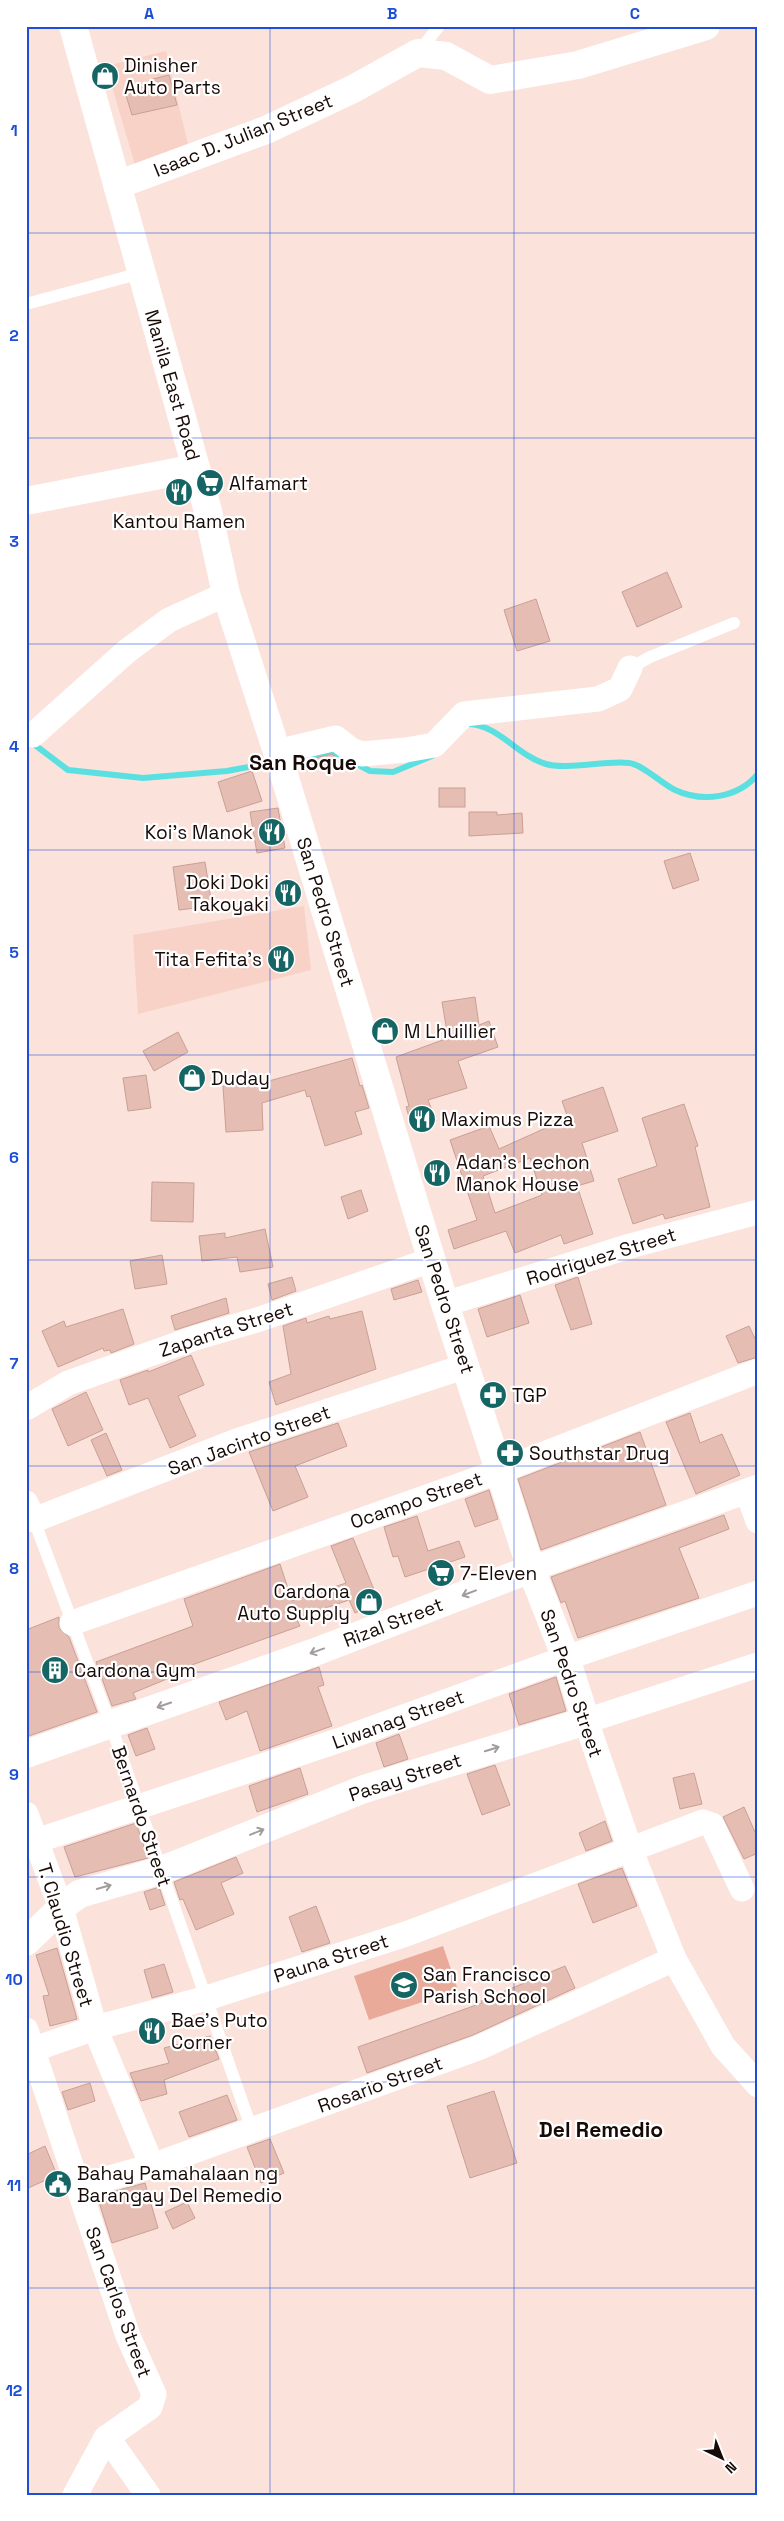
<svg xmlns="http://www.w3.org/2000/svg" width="784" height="2521" viewBox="0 0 784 2521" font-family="'Space Grotesk',sans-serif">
<rect width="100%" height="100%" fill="#fbe2db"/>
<!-- built -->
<g fill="#f8d1c7">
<path d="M166,51L189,149L136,168L106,66Z"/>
<path d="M304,906L311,970L138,1014L133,935Z"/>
</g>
<!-- green -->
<path fill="#eaaa9a" d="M443,1946L458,1990L369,2020L354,1976Z"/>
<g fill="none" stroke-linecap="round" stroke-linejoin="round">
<!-- stream -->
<g stroke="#5ae0e0" stroke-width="6">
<path d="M469,724C498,725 518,756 546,764C566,770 607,760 629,763C642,764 662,784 675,790C703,803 738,798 758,774"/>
<path d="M31,742L68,770L143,778L227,771L274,762"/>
<path d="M306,757L343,754"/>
<path d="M353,762L370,771L393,772L432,756"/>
</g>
</g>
<!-- building -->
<g fill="#e6bdb3" stroke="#c7a096" fill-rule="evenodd">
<path d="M169,75L177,105L132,115L125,92L150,85L149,80Z"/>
<path d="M667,572L682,607L637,627L622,592Z"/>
<path d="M536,599L550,641L517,651L504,610Z"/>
<path d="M332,754L340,762L307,771L305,760Z"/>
<path d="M252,771L262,801L227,812L218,782Z"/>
<rect x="439" y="788" width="26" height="19"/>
<path d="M278,808L285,848L257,853L250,812Z"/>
<path d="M469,812H497V815L522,813L523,833L469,836Z"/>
<path d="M690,853L699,880L673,889L664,861Z"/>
<path d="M205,862L212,906L179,910L173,867Z"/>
<path d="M475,997L479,1025L489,1021L498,1047L458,1061L467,1088L428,1100L436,1121L413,1129L406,1107L409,1106L396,1057L448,1038L442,1002Z"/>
<path d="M178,1032L188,1052L154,1071L143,1051Z"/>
<path d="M352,1058L360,1086L362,1085L369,1108L355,1112L362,1134L325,1146L310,1096L307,1097L305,1090L262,1103L263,1130L226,1132L223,1086L258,1084Z"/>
<path d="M146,1075L151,1108L128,1111L123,1078Z"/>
<path d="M603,1087L618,1131L582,1143L594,1181L577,1186L593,1234L564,1244L561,1235L515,1253L506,1231L454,1249L448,1230L477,1220L450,1140L489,1126L499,1149L568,1118L562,1101ZM530,1158L542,1195L495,1213L483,1176Z"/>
<path d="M684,1104L698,1146L695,1147L710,1207L665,1219L663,1214L633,1224L618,1179L657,1166L642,1118Z"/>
<path d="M152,1182L194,1183L193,1222L151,1221Z"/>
<path d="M361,1190L368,1211L348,1219L341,1197Z"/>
<path d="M265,1229L273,1267L240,1272L237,1257L202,1261L199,1236L225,1233V1238Z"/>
<path d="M162,1255L167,1284L135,1289L130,1261Z"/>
<path d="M292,1277L296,1291L272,1300L268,1284Z"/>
<path d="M578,1277L592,1324L571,1330L555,1285Z"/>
<path d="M418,1280L422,1292L394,1300L391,1289Z"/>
<path d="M520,1295L529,1323L487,1337L478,1309Z"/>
<path d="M226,1298L229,1313L175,1330L171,1316Z"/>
<path d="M123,1309L134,1344L111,1353L110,1350L104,1351L103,1348L58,1367L42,1331L64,1321L66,1327Z"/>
<path d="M362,1311L376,1369L276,1405L269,1382L291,1374L283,1326L306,1318L307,1323L329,1316L330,1319Z"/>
<path d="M749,1326L758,1345V1357L738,1363L726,1336Z"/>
<path d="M191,1355L204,1385L178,1396L196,1436L170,1448L148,1398L129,1405L120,1380L148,1370V1372Z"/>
<path d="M86,1392L103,1430L68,1446L52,1409Z"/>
<path d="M690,1413L700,1443L722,1434L740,1475L696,1494L666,1422Z"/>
<path d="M338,1423L347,1446L295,1466L308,1497L273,1511L249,1452Z"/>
<path d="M640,1432L666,1505L541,1550L518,1479Z"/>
<path d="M106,1433L122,1470L107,1476L91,1440Z"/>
<path d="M489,1490L498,1519L475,1527L465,1499Z"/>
<path d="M724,1515L729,1529L679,1548L699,1598L578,1638L565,1601L561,1603L551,1577Z"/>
<path d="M417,1516L428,1551L459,1541L465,1557L405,1577L398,1556L393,1557L384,1527Z"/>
<path d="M353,1538L379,1602L355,1613L349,1600L296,1618L300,1626L178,1670L179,1674L133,1693L136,1699L112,1706L96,1662L193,1626L184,1599L280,1564L292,1601L346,1583L331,1546Z"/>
<path d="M59,1617V1628L69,1637L97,1712L26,1737V1630Z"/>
<path d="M319,1667L324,1685L318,1687L332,1726L260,1751L247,1711L226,1720L219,1702Z"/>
<path d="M556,1677L566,1711L519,1725L509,1694Z"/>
<path d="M147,1728L155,1749L136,1756L128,1735Z"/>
<path d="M399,1734L408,1759L384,1767L376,1743Z"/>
<path d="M495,1765L510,1805L482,1815L467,1774Z"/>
<path d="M300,1768L308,1794L257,1812L249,1786Z"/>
<path d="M694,1773L702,1804L680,1809L673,1778Z"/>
<path d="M744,1807L758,1839V1853L744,1859L723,1817Z"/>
<path d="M605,1821L612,1841L586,1851L579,1833Z"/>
<path d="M136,1823L148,1858L75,1877L64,1847Z"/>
<path d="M236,1857L243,1873L221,1883L234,1914L196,1930L183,1899L180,1900L174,1882Z"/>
<path d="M622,1868L637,1906L593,1923L578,1884Z"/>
<path d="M159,1887L165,1905L150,1910L144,1892Z"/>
<path d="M316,1906L330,1943L302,1952L289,1917Z"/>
<path d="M57,1948L77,2019L50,2026L43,1996L49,1995L36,1955Z"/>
<path d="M164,1964L173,1992L152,1998L144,1970Z"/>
<path d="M565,1966L575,1988L473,2035L367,2073L358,2047L482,2003L481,2001Z"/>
<path d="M210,2036L219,2059L164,2080L167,2094L141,2101L130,2073L169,2063L164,2048Z"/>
<path d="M90,2083L95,2101L68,2110L62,2092Z"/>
<path d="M494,2091L517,2163L470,2178L447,2106Z"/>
<path d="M227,2095L237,2120L189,2137L179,2112Z"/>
<path d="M270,2139L284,2173L261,2183L247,2147Z"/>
<path d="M45,2146L57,2175L26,2189V2155Z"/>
<path d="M145,2183L158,2228L112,2243L97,2196Z"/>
<path d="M187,2202L195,2218L173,2229L165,2212Z"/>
</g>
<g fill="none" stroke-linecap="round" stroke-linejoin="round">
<!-- service -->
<g stroke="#fff" stroke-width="12">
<path d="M418,53L439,26"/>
<path d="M26,304L141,273"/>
<path d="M630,668L650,657L734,623"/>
<path d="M34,1520L110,1723L252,2130"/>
</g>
<!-- minor -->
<g stroke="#fff" stroke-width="25">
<path d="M33,735L127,651L169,620L226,594"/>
<path d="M277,752L336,738L351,750L362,754L406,750L434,745L464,714L598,699L620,689L630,668"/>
<path d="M445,1304L630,1246L758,1212"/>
<path d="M26,1408L68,1383L195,1338L260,1319L431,1260"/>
<path d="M747,1491L758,1521"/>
<path d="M26,1503L34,1520L237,1441L466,1366"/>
<path d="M531,1569L758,1487"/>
<path d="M72,1623L500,1471L758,1371"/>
<path d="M758,1665L586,1721L630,1849L674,1959L723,2046L758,2085"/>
<path d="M26,1814L61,1908L95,2028L152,2166"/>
<path d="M36,1841L346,1738L566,1658L758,1593"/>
<path d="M26,2030L128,2336L154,2394L150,2407L106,2438L75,2495"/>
<path d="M26,2052L95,2028L207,1998L406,1934L703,1822L712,1825L742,1889"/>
<path d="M77,2187L152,2166L478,2048L674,1959"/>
<path d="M107,2437L148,2495"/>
</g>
<!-- tertiary -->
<g stroke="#fff" stroke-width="28">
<path d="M117,185L266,130L353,89L418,53L446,56L490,80L578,65L706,26"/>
<path d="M26,501L196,468"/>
</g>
<!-- secondary -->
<g stroke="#fff" stroke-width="28">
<path d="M26,1754L315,1652L531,1569"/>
<path d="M26,1942L61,1908L79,1894L162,1870L364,1789L586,1721L566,1658L531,1569L445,1304L278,755L226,594L208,511L73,26"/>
</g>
</g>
<!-- one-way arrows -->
<defs><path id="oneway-shaft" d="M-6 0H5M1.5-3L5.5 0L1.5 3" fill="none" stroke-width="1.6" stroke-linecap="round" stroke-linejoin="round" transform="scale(1.25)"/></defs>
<g stroke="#a29d9c">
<use href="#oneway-shaft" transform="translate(469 1593) rotate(159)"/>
<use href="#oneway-shaft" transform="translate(317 1651) rotate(160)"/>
<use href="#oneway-shaft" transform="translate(164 1705) rotate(161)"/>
<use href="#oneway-shaft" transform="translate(492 1749) rotate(-17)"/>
<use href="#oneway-shaft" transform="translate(257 1832) rotate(-22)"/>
<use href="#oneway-shaft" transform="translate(104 1887) rotate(-16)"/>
</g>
<!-- grid -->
<path fill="none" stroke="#1d4ed8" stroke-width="1" stroke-opacity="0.55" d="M270,26V2495M514,26V2495M26,233H758M26,438H758M26,644H758M26,850H758M26,1055H758M26,1260H758M26,1466H758M26,1672H758M26,1877H758M26,2082H758M26,2288H758"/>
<!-- icons -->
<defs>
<g id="shop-disc" transform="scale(1.4375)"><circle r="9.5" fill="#166565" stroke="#fff"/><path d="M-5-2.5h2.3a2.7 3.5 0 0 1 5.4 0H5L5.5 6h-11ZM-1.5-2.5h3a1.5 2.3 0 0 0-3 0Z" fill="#fff"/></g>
<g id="supermarket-disc" transform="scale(1.4375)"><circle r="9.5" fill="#166565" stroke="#fff"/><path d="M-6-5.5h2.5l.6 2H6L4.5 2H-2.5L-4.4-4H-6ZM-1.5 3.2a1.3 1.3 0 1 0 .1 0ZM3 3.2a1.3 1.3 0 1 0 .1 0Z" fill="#fff"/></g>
<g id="restaurant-disc" transform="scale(1.4375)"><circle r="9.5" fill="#166565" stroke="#fff"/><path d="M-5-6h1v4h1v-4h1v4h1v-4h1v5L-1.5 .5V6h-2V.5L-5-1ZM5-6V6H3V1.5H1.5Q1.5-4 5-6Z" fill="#fff"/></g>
<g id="pharmacy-disc" transform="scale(1.4375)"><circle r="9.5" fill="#166565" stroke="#fff"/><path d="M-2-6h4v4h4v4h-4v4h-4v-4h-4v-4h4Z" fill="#fff"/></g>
<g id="building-disc" transform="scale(1.4375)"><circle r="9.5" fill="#166565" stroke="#fff"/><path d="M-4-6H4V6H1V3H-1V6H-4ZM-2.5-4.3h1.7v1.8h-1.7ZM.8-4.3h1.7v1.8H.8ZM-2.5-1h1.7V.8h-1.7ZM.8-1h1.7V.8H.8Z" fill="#fff"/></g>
<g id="school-disc" transform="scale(1.4375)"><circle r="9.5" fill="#166565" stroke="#fff"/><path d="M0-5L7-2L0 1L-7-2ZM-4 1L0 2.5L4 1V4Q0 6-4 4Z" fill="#fff"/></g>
<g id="civic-disc" transform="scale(1.4375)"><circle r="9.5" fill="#166565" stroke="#fff"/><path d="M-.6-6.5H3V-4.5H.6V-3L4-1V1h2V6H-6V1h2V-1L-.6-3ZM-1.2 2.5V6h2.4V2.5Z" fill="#fff"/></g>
</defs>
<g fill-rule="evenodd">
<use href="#shop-disc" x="105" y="76"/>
<use href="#supermarket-disc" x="210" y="483"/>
<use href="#restaurant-disc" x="179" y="492"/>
<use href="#restaurant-disc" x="272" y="832"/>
<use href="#restaurant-disc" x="288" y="893"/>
<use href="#restaurant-disc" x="281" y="959"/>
<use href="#shop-disc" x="385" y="1031"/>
<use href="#shop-disc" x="192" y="1078"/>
<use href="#restaurant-disc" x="422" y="1119"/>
<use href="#restaurant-disc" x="437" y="1173"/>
<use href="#pharmacy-disc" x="493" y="1395"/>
<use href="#pharmacy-disc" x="510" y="1453"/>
<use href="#supermarket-disc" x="441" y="1573"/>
<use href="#shop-disc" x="369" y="1602"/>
<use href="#building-disc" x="55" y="1670"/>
<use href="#school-disc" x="404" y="1985"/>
<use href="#restaurant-disc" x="152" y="2031"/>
<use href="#civic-disc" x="58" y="2184"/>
</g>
<g text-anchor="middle" stroke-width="4.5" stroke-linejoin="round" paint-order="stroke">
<!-- poi labels -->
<g font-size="19" fill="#170a07" stroke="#fff" text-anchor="start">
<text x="124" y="72">Dinisher<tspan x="124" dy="22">Auto Parts</tspan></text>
<text x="229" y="490">Alfamart</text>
<text x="179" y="528" text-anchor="middle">Kantou Ramen</text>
<text x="253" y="839" text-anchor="end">Koi’s Manok</text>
<text x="269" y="889" text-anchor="end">Doki Doki<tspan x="269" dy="22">Takoyaki</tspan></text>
<text x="262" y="966" text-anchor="end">Tita Fefita’s</text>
<text x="404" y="1038">M Lhuillier</text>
<text x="211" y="1085">Duday</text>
<text x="441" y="1126">Maximus Pizza</text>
<text x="456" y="1169">Adan's Lechon<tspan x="456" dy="22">Manok House</tspan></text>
<text x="512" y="1402">TGP</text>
<text x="529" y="1460">Southstar Drug</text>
<text x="460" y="1580">7-Eleven</text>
<text x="350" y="1598" text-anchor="end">Cardona<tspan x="350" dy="22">Auto Supply</tspan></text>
<text x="74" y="1677">Cardona Gym</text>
<text x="423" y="1981">San Francisco<tspan x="423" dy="22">Parish School</tspan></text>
<text x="171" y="2027">Bae's Puto<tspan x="171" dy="22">Corner</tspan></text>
<text x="77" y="2180">Bahay Pamahalaan ng<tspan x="77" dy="22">Barangay Del Remedio</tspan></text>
</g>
<!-- street labels -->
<g font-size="19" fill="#170a07" stroke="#fff">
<text transform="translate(243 135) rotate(-22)" y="7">Isaac D. Julian Street</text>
<text transform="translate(173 385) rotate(74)" y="7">Manila East Road</text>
<text transform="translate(326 912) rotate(73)" y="7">San Pedro Street</text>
<text transform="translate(601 1256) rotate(-17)" y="7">Rodriguez Street</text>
<text transform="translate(445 1299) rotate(72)" y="7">San Pedro Street</text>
<text transform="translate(226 1329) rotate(-18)" y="7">Zapanta Street</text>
<text transform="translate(249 1440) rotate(-20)" y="7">San Jacinto Street</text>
<text transform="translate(416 1500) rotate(-19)" y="7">Ocampo Street</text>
<text transform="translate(393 1622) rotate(-21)" y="7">Rizal Street</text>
<text transform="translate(572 1683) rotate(71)" y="7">San Pedro Street</text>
<text transform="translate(398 1719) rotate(-20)" y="7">Liwanag Street</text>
<text transform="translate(405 1777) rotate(-18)" y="7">Pasay Street</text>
<text transform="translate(142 1816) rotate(71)" y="7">Bernardo Street</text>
<text transform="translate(66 1935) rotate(73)" y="7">T. Claudio Street</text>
<text transform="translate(331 1958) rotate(-18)" y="7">Pauna Street</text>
<text transform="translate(380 2084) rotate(-20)" y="7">Rosario Street</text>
<text transform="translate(119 2302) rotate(70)" y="7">San Carlos Street</text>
</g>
<!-- quarter labels -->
<g font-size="21" font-weight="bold" fill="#170a07" stroke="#fff">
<text x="303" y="770">San Roque</text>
<text x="601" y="2137">Del Remedio</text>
</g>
</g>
<!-- border -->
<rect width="784" height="2521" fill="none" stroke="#ffffff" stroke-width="55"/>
<!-- north arrow -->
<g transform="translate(722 2458) rotate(137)" stroke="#ffffff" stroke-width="4" paint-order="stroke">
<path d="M0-4L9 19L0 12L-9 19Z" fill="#170a07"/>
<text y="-8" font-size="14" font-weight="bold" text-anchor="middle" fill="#170a07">N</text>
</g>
<rect x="28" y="28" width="728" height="2466" fill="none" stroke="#1d4ed8" stroke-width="2"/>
<g font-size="16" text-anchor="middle" font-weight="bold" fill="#1d4ed8">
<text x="149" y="19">A</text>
<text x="392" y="19">B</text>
<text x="635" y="19">C</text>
<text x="14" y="136">1</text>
<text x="14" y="341">2</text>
<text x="14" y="547">3</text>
<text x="14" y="752">4</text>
<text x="14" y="958">5</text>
<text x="14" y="1163">6</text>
<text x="14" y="1369">7</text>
<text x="14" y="1574">8</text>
<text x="14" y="1780">9</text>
<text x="14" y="1985">10</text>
<text x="14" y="2191">11</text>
<text x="14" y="2396">12</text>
</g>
</svg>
